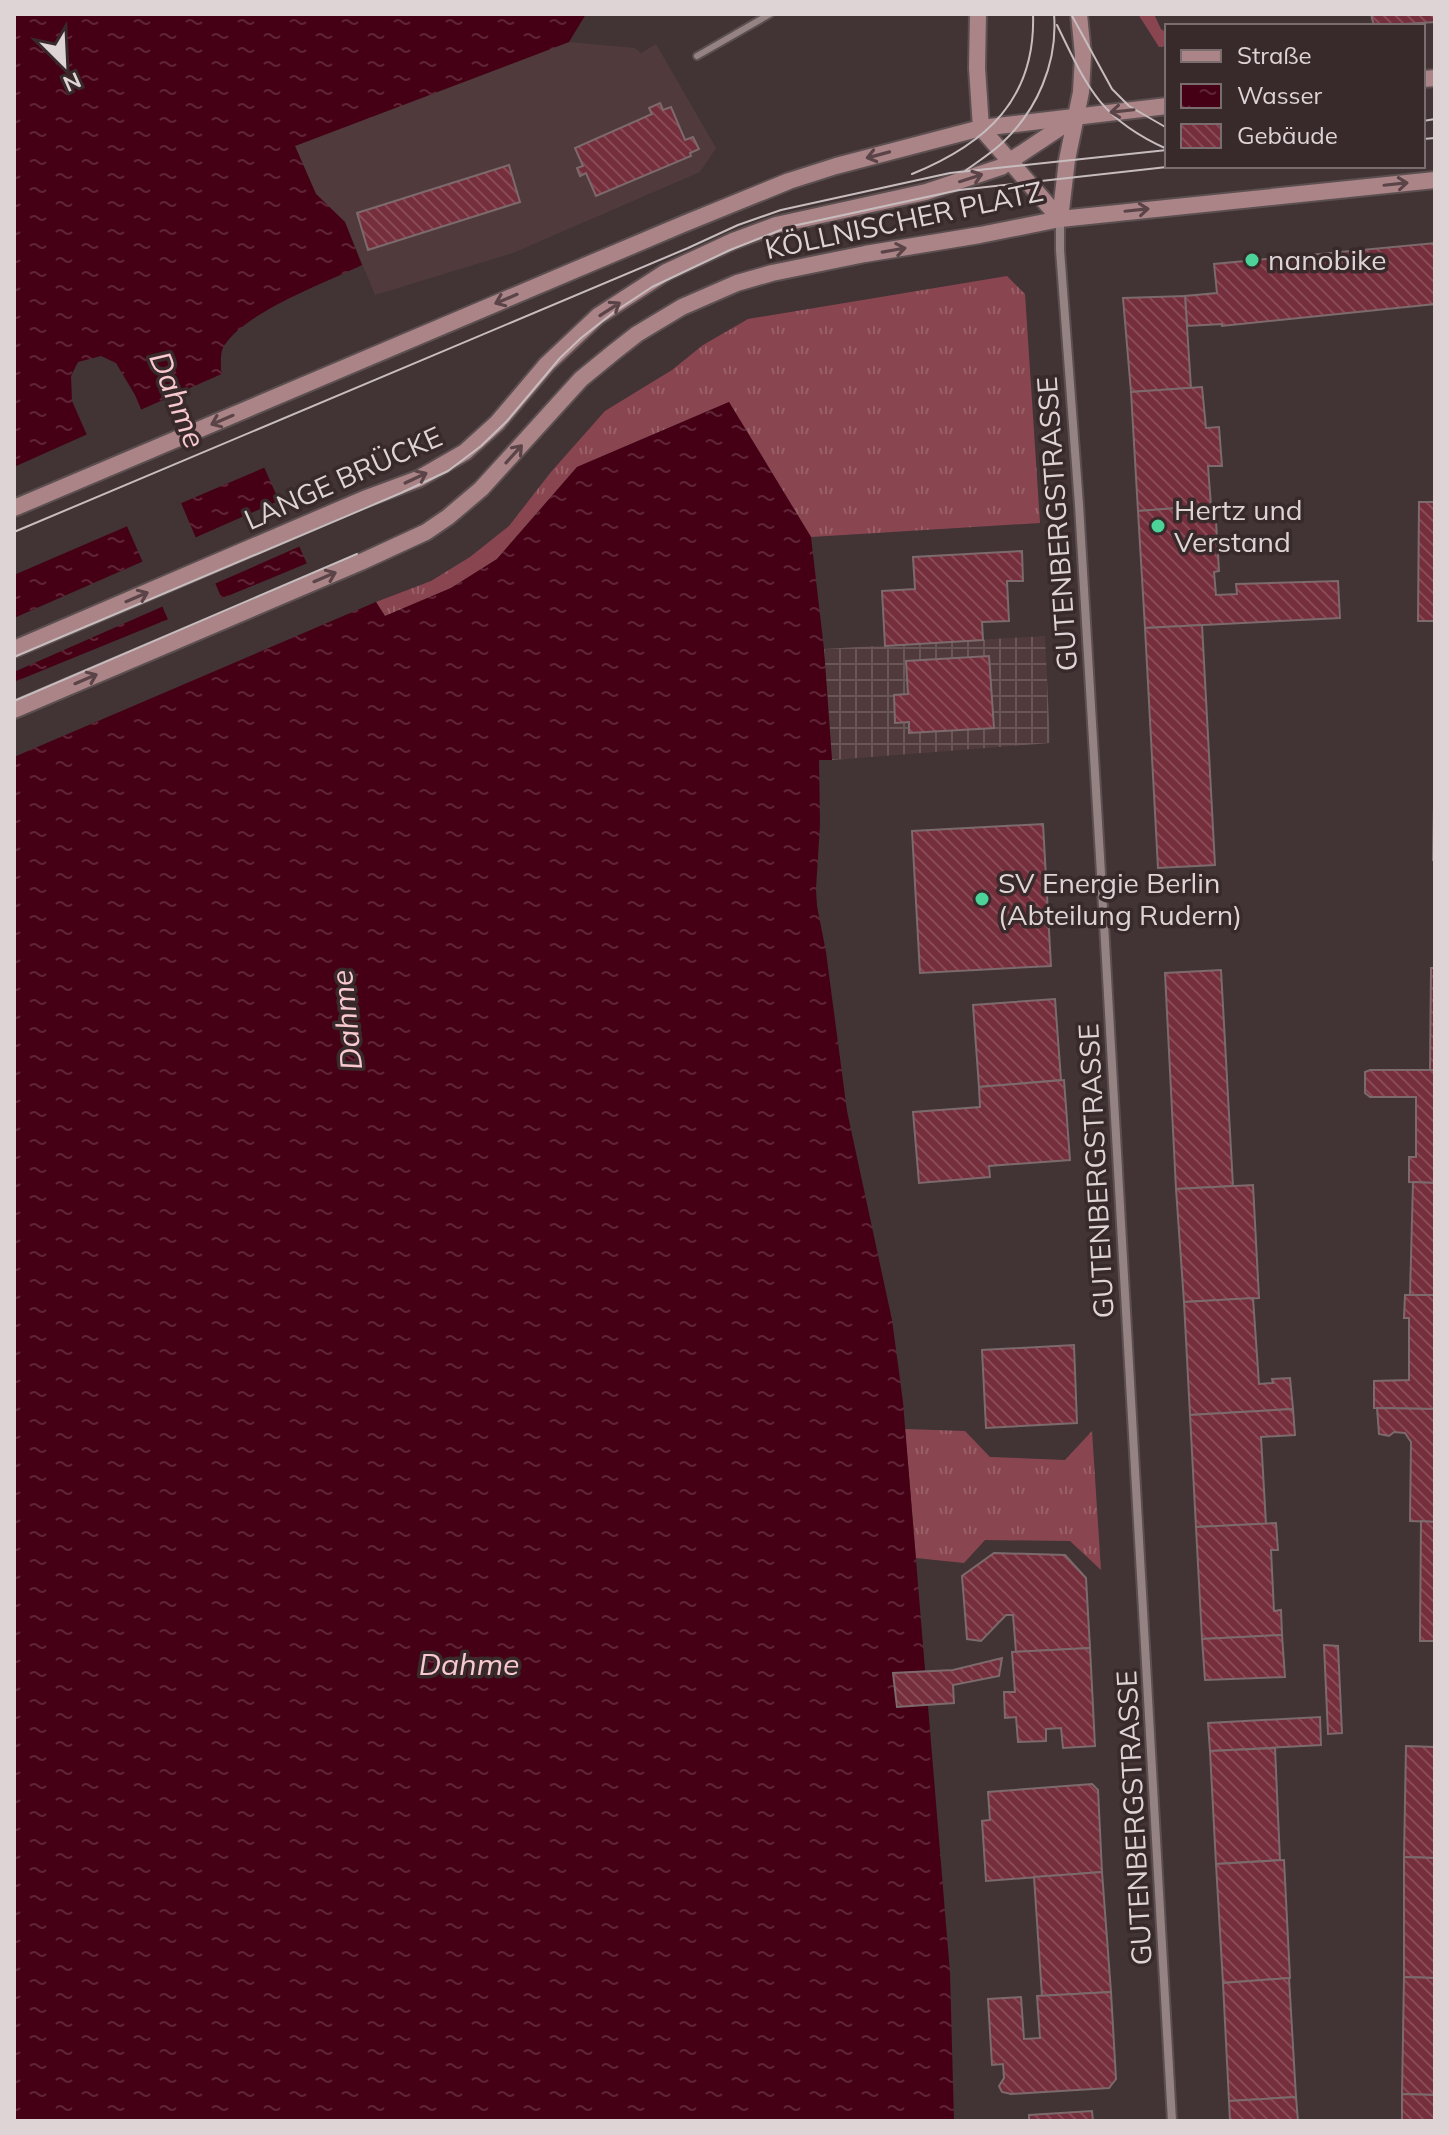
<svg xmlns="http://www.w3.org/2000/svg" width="1449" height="2135" viewBox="0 0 1449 2135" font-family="Mulish,sans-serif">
<defs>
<pattern id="industrial-grid" width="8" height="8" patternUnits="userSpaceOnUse" patternTransform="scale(2)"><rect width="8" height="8" fill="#503a3c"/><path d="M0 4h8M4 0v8" fill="none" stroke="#695657"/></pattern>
<pattern id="grass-tufts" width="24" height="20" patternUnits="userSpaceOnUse" patternTransform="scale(2)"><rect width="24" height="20" fill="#8a4650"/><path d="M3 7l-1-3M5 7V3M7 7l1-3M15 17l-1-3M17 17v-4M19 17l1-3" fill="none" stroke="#9a6068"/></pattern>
<pattern id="water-ripples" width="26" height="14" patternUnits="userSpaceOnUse" patternTransform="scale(2)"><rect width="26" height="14" fill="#450015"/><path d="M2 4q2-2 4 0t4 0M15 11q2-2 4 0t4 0" fill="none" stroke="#5f2436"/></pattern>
<pattern id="building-back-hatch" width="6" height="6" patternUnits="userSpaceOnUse" patternTransform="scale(2)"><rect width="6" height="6" fill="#752e3b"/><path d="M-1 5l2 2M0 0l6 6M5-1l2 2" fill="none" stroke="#884b56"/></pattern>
</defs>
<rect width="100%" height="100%" fill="#423335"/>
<!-- built -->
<path fill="#503a3c" d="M569,42L635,48L641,53L656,44L716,148L700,172L513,253L375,295L345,222L316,194L295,146Z"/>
<!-- industrial -->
<path fill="url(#industrial-grid)" d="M1045,636L1050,743L832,760L824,649Z"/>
<!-- grass -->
<g fill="url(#grass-tufts)">
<path d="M1138,14H1154L1161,29L1167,33V46L1159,47Z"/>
<path d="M1007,276L1025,294L1040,523L811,537L729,402L577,467L497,559L451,588L385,616L376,602L431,581L470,557L509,526L551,472L605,411L672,370L703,345L748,319Z"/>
<path d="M905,1429L965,1431L990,1457L1065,1460L1092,1431L1101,1570L1070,1541L985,1540L964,1563L916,1558Z"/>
</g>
<!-- water -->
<path fill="url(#water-ripples)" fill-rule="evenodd" d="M14,14H586L569,42L295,146L316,194L345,222L362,265C325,283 245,312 224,346C220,352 221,363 221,370L315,582L376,602L385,616L451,588L497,559L577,467L729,402L811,537L824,649L832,760H819L820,824L816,889L817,906L826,952L847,1111L892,1320L903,1402L950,1973L954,2121H14ZM101,356L116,363L135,395L239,639L234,659L204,672L188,665L72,401L71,376L78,362Z"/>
<!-- pier -->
<g fill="#423335">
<path d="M226,372L268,466L177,505L138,411Z"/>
<path d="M90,433L130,525L14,575V467Z"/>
<path d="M283,499L303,545L212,585L192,539Z"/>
<path d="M146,560L166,605L14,672V618Z"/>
<path d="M310,562L318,579L374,597L376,602L14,757V682L171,618L191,662L203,668L231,656L236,649L235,640L218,600Z"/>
</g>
<!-- building -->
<g fill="url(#building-back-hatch)" stroke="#7c6a6c" stroke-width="2">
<path d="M1371,14H1435V22L1374,26Z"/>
<path d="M660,103L663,110L671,107L685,140L693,137L699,149L690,153L691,156L596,196L586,173L580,176L577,168L583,166L575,148L652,114L649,108Z"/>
<path d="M509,165L520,202L368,250L357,213Z"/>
<path d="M1435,243V304L1222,326V324L1187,326L1185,296L1217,293L1214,264Z"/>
<path d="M1185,296L1191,388L1131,392L1123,298Z"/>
<path d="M1202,387L1206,428L1219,427L1222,466H1208L1211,506L1138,511L1131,392Z"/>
<path d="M1419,502H1435V621H1418Z"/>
<path d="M1215,505L1219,571L1214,572L1216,595L1237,594L1236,584L1338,581L1340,618L1145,628L1138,511Z"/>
<path d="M1022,551L1023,581H1007L1009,621L982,622L983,640L885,646L882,591L915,589L913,557Z"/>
<path d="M1202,625L1215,865L1158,868L1145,628Z"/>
<path d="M989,656L994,728L909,733V722L895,723L894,695L908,694L906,661Z"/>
<path d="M1435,747V860H1433Z"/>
<path d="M1043,824L1051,966L920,973L912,831Z"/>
<path d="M1431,968H1435V1070H1430Z"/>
<path d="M1221,970L1233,1186L1176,1189L1165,973Z"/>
<path d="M1055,999L1061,1080L979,1087L973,1005Z"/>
<path d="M1370,1070H1435V1183L1409,1182V1157H1416V1097H1370L1365,1093V1072Z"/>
<path d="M1064,1080L1070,1160L989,1166L990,1177L919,1183L913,1112L980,1107L979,1087Z"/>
<path d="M1413,1182L1435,1183V1295H1410Z"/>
<path d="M1253,1185L1259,1298L1184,1302L1176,1189Z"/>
<path d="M1405,1295H1435V1409L1374,1408V1381L1409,1380V1318H1404Z"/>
<path d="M1253,1298L1259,1384L1273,1383L1272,1379L1290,1378L1293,1409L1190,1415L1184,1302Z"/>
<path d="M1074,1345L1077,1423L986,1428L982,1350Z"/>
<path d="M1377,1408L1435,1409V1522L1410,1521L1411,1442L1405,1433L1394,1432L1389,1436L1379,1434Z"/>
<path d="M1293,1409L1295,1435L1261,1437L1266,1524L1196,1527L1190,1415Z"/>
<path d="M1421,1521L1435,1522V1641H1420Z"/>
<path d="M1276,1523L1278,1550H1271L1274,1611L1281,1610L1282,1635L1202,1639L1196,1527Z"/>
<path d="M994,1553L1065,1555L1086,1578L1090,1648L1016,1652L1013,1615H1006L981,1641L967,1639L962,1576Z"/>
<path d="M1282,1635L1285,1677L1205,1680L1202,1639Z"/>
<path d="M1324,1645L1338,1646L1342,1733L1328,1734Z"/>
<path d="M1090,1648L1095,1746L1063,1748L1061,1728L1046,1729V1741L1018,1742L1016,1717L1005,1718L1004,1692H1015L1012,1652Z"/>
<path d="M1002,1658L999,1676L953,1685L954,1703L897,1707L893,1673L953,1670Z"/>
<path d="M1320,1717L1321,1745L1210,1751L1208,1723Z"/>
<path d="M1406,1746L1435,1747V1858L1404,1857Z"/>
<path d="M1275,1748L1280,1860L1216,1864L1210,1751Z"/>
<path d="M1092,1784L1098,1790L1102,1872L986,1881L982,1821L990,1820L988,1792Z"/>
<path d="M1404,1857L1435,1858V1978L1404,1977Z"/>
<path d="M1284,1860L1290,1978L1223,1983L1216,1864Z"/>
<path d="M1102,1872L1111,1992L1042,1996L1034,1877Z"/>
<path d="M1404,1977L1435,1978V2095L1402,2094Z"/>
<path d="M1289,1978L1296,2097L1229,2101L1223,1983Z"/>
<path d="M1111,1992L1116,2079L1109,2088L1011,2094L1002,2092L999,2086L1004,2078L1003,2064L992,2065L988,1999L1021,1997L1024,2039L1040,2038L1037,1996Z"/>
<path d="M1402,2094L1435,2095V2121H1402Z"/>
<path d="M1296,2097L1298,2121H1230L1229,2101Z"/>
<path d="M1092,2111L1093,2121H1029V2115Z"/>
</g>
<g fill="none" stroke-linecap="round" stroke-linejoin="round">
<!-- lane casing -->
<g stroke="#5c4f50" stroke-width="10">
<path id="lane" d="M697,56L770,14"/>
</g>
<!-- street casing -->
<g stroke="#5c4f50" stroke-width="12">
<path id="street" d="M1060,219V250L1079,505L1104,924L1172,2121"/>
</g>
<!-- secondary casing -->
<g stroke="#5c4f50" stroke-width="20">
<g id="secondary">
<path d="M978,14L977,68L981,128"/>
<path d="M1423,79L1435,78"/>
<path d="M981,128L1060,219"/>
<path d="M1060,219L1067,160L1081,92L1083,55L1079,14"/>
<path d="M14,508L681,225L789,181L836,166L981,128L1167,106"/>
<path d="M14,649L364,499L418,479L465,452L497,423L547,364L598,316L666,272L733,241L776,225L926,192L1001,167L1076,117"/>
<path d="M14,710L361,562L426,532L448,517L481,489L581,379L614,352L637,334L682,307L737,283L772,273L865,254L980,235L1060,219L1435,180"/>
</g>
</g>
<!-- lane -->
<use href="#lane" stroke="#958384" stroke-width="6"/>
<!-- street -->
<use href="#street" stroke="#958384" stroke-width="8"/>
<!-- secondary -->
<use href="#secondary" stroke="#ab8488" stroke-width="16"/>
<!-- tram -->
<g stroke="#c8bdbe" stroke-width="2">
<path d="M1071,14L1112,89L1129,106L1167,128"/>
<path d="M1057,25C1087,87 1100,119 1167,149"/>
<path d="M1423,121L1435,119"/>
<path d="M1423,139L1435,138"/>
<path d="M965,171C977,162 990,154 1001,144C1037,111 1058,63 1054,14"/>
<path d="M912,174C986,144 1036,99 1033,14"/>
<path d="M14,532L688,248L738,225L781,210L950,173L1167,150"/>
<path d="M14,657L401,493L448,471L481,446L507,421L560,358L581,338L614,312L652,287L730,250L788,227L959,190L1176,166"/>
<path d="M14,701L357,554"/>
</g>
</g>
<!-- one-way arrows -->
<defs><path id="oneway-shaft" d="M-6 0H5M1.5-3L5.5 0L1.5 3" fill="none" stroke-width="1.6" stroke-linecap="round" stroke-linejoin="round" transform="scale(2)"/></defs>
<g stroke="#5a4447">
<use href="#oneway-shaft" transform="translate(1122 111) rotate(174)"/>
<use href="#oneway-shaft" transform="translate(878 155) rotate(165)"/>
<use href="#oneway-shaft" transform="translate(971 178) rotate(-18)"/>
<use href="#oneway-shaft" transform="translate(1396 184) rotate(-6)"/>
<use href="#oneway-shaft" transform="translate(1137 210) rotate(-6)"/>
<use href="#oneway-shaft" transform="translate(894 250) rotate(-10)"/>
<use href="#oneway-shaft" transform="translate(506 299) rotate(157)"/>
<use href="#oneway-shaft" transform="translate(610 309) rotate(-33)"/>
<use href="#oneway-shaft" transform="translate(222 420) rotate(157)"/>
<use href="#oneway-shaft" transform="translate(514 454) rotate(-48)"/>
<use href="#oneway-shaft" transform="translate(416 478) rotate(-25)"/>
<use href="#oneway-shaft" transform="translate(325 577) rotate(-23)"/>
<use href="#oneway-shaft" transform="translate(137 597) rotate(-23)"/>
<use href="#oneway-shaft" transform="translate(86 679) rotate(-23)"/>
</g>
<!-- markers -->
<g fill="#4dd39a" stroke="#38292b" stroke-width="3">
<circle cx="1252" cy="260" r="8"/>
<circle cx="1158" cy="526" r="8"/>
<circle cx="982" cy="899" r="8"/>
</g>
<g text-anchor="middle" stroke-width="7" stroke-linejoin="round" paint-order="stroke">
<!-- street labels -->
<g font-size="28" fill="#ded4d5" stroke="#38292b">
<text transform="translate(904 220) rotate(-12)" y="10">KÖLLNISCHER PLATZ</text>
<text transform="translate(343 478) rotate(-24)" y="10">LANGE BRÜCKE</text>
<text transform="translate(1057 524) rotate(-94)" y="10">GUTENBERGSTRASSE</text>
<text transform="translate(1096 1171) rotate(-93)" y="10">GUTENBERGSTRASSE</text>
<text transform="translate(1134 1818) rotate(-93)" y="10">GUTENBERGSTRASSE</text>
</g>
<!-- poi labels -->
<g font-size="28" fill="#ded4d5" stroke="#38292b" text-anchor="start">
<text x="1268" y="270">nanobike</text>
<text x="1174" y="520">Hertz und<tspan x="1174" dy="32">Verstand</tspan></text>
<text x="998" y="893">SV Energie Berlin<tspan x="998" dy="32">(Abteilung Rudern)</tspan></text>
</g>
<!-- water labels -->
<g font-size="30" font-style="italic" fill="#f8cacf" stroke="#38292b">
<text transform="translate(177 400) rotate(68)" y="10">Dahme</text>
<text transform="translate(347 1020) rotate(-96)" y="10">Dahme</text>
<text x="469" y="1675">Dahme</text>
</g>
</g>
<!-- border -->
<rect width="1449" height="2135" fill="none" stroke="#ded4d5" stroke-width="32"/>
<!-- legend -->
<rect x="1165" y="24" width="260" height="144" fill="#38292b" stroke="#7a6d6f" stroke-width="2"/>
<rect x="1181" y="50" width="40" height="12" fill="#ab8488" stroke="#7a6d6f" stroke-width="2"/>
<text x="1237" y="64" font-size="24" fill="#ded4d5">Straße</text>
<rect x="1181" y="84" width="40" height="24" fill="url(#water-ripples)" stroke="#7a6d6f" stroke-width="2"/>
<text x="1237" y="104" font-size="24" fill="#ded4d5">Wasser</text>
<rect x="1181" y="124" width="40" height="24" fill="url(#building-back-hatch)" stroke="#7a6d6f" stroke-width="2"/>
<text x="1237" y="144" font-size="24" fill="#ded4d5">Gebäude</text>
<!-- north arrow -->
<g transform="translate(64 64) rotate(156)" stroke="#38292b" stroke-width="6" paint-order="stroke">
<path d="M0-6L14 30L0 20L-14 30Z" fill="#ded4d5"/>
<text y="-12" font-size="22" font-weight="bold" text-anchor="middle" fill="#ded4d5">N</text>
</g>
</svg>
